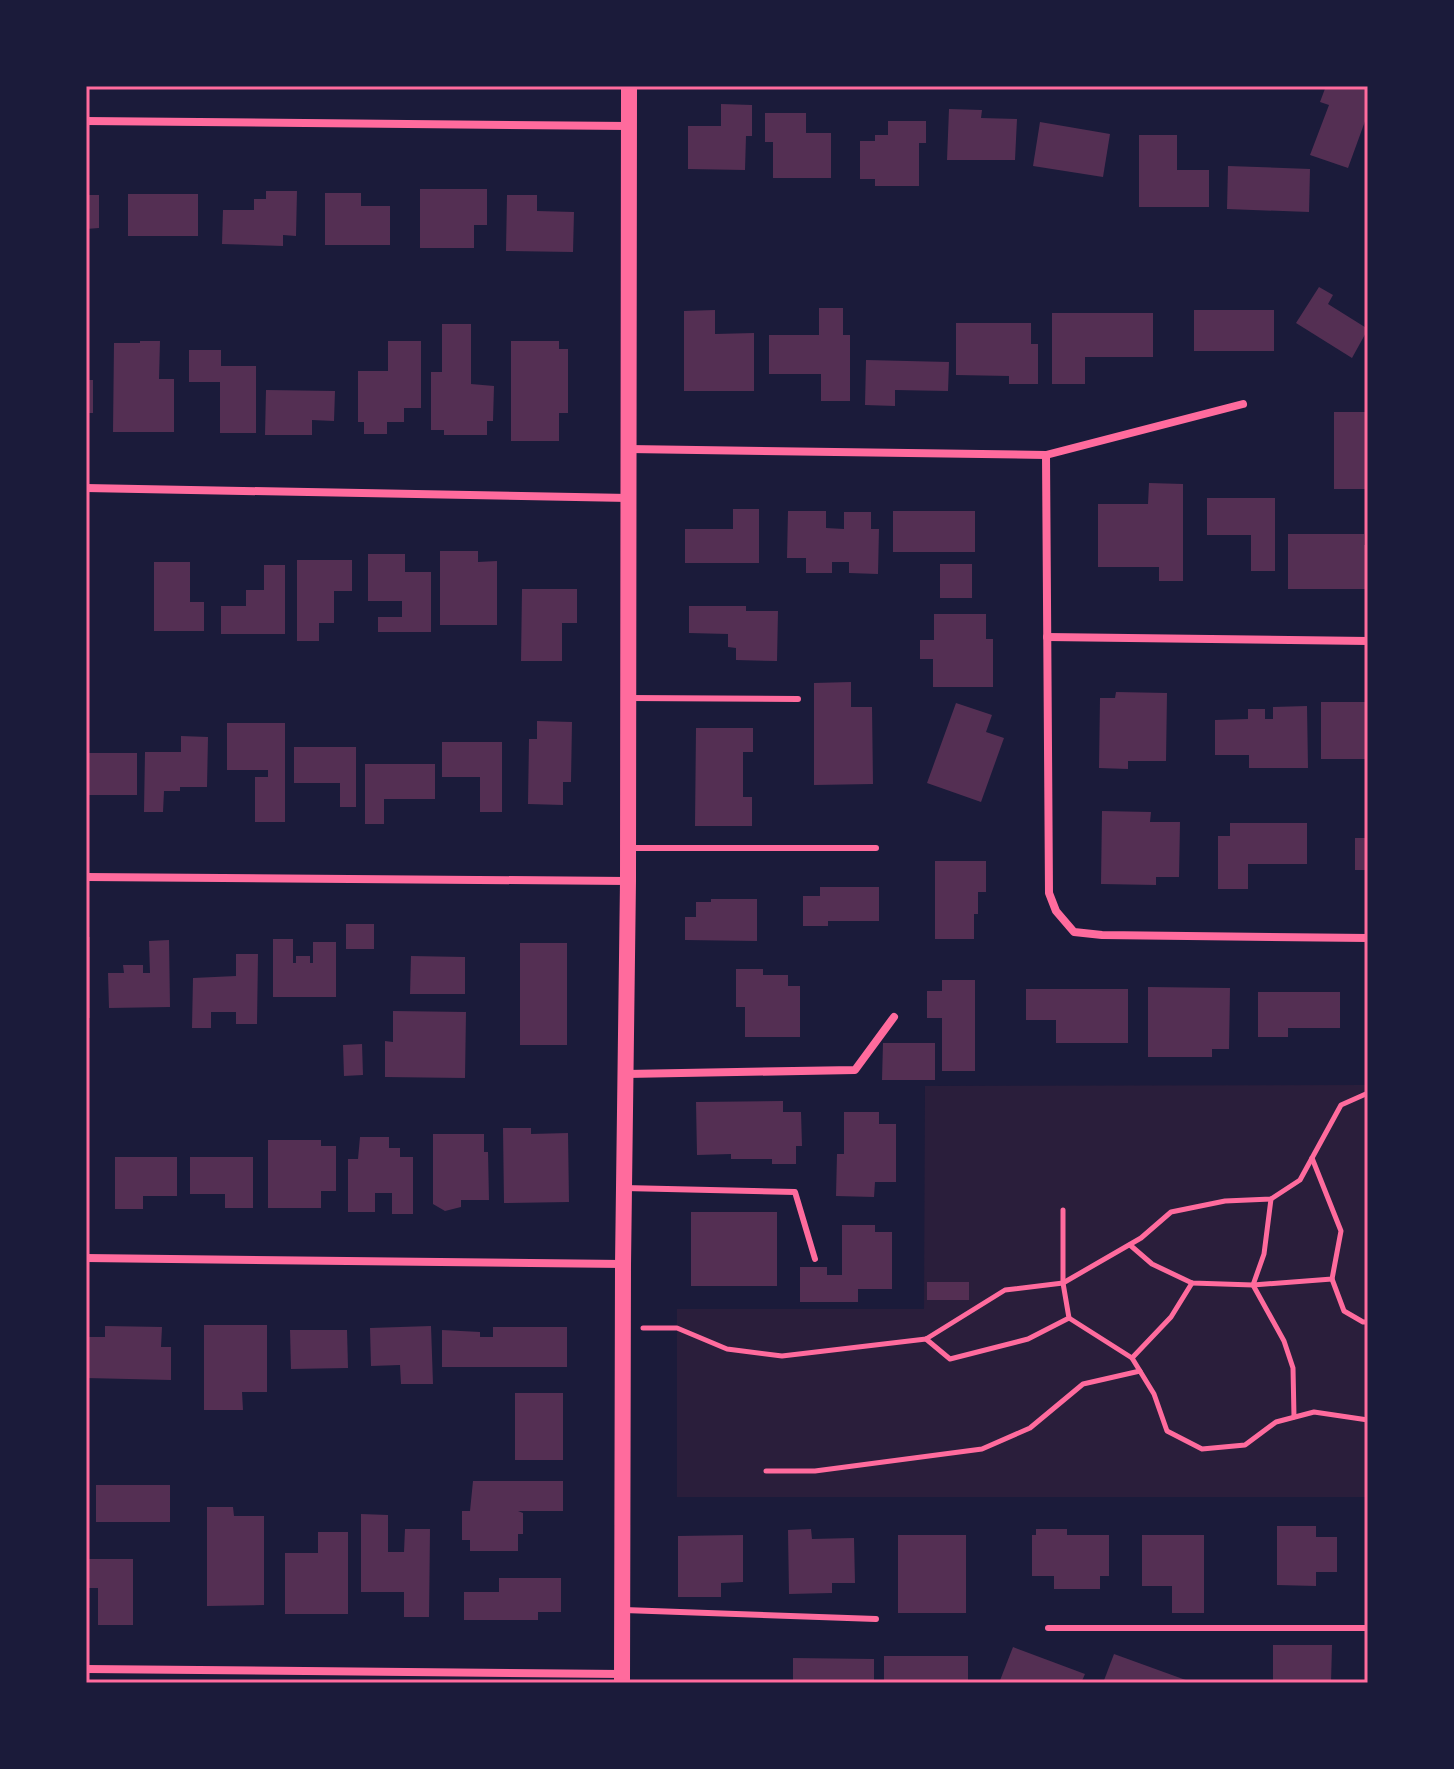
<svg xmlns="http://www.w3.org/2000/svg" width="1454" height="1769" viewBox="0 0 1454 1769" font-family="Barlow,sans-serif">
<rect width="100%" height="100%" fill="#1b1b3a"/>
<!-- green -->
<path fill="#2a1e3b" d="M1368,1085V1497H677V1309H924L925,1086Z"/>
<!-- building -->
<g fill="#542f53">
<path d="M1326,86H1368V113L1348,168L1310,155L1329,105L1320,102Z"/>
<path d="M721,104L752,105V136H746L745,170L688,169V126H721Z"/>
<path d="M949,109L982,110L981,118L1017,119L1015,160H947Z"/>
<path d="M765,113H806V133H831V178H773V142H765Z"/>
<path d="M888,121H926V143H919V186H875V179H860V141H875V135H888Z"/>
<path d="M1040,122L1110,134L1103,177L1033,166Z"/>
<path d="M1139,135H1177V170H1209V207H1139Z"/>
<path d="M1228,166L1310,169L1309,212L1227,209Z"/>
<path d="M420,189H487V225H474V248H420Z"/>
<path d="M266,191H297L296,236L283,235V246L222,244L223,210H254V199H266Z"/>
<path d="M325,193H361V206H390V245H325Z"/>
<rect x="128" y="194" width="70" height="42"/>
<path d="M86,195H99V228L86,229Z"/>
<path d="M507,195H537V211L574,212L573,252L506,251Z"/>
<path d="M1319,287L1333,295L1328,304L1368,329L1352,358L1296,323Z"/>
<path d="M819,308H843V335H850V401H821V374H769V335H819Z"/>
<path d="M715,310V334L754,333V391H684V311Z"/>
<rect x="1194" y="310" width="80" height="41"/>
<path d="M1052,313H1153V357H1085V384H1052Z"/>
<path d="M956,323H1031V344H1038V384H1009V376L956,375Z"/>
<path d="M442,324H471V384L494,386L493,421H487V435H444V430H431V372H442Z"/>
<path d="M140,341H160L159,379H174V432H113L114,343H140Z"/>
<path d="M388,341H421V408H404V422H387V434H364V422H358V371H388Z"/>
<path d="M511,341H559V349H568V413H559V441H511Z"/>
<path d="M189,350H221V366H256V433H220V382H189Z"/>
<path d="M866,360L949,362L948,391L895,390V406L865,405Z"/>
<rect x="86" y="380" width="7" height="33"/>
<path d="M266,390L335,391L334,421L312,420V435H265Z"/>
<rect x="1334" y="412" width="34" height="77"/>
<path d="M1149,483L1183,484V581H1159V567H1098V504H1148Z"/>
<path d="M1207,498H1275V571H1251V535H1207Z"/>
<path d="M733,509H759V563H685V529H733Z"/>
<path d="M788,511H826V528L844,529V512H871V529H879L878,574L849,573V562H832V573H806V558H787Z"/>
<rect x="893" y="511" width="82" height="41"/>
<path d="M1288,534H1364V545H1368V589H1288Z"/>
<path d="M440,551H478V562L497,561V625H440Z"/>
<path d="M368,554H405V572H431V632H378V617H402V601H368Z"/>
<path d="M297,560H352V591H334V623H319V641H297Z"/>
<path d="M154,562H190V602H204V631H154Z"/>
<rect x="940" y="564" width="32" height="34"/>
<path d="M264,565H285V634H221V606H246V590H264Z"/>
<path d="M522,589H577V623H562V661H521Z"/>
<path d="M689,606H746V611H778L777,661L736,660V648L728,647V634L689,633Z"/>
<path d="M934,614H986V639H993V687H933V659H920V640H934Z"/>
<path d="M851,682V707H872L873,784L814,785V683Z"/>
<path d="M1116,692L1167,693L1166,761H1128V769L1099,768L1100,698H1115Z"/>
<rect x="1321" y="702" width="47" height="57"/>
<path d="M956,703L992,715L986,732L1004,738L981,802L927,783Z"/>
<path d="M1307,706L1308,768H1249V755H1215V720L1248,719V709H1265V719H1273V707Z"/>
<path d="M537,721L572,722L571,782H563V805L528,804L529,739H537Z"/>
<path d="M227,723H285V822H255V777H268V770H227Z"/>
<path d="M696,728H753V752H743V797H752V826H695Z"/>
<path d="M181,736L208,737L207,787H180V791H164L163,812H144L145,752H181Z"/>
<path d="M442,742H502V812H480V777H442Z"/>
<path d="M294,747H356V807H340V783H294Z"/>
<rect x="86" y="753" width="51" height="42"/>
<path d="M365,764H435V799H384V824H365Z"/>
<path d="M1102,811L1151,812L1150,822H1180L1179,877H1156V885L1101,884Z"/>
<path d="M1230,823H1307V864H1248V889H1218V836H1230Z"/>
<rect x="1355" y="838" width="13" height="32"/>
<path d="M935,861H986V892H978V914H974V939H935Z"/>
<path d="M820,887H879V921H828V926H803V896H820Z"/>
<path d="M711,899H757V941L685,940V917H696V902H711Z"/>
<rect x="346" y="924" width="28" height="25"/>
<rect x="86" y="937" width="4" height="81"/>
<path d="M273,939H293V963H296V956H310V963H313V942H336V997H273Z"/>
<path d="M169,940L170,1007L109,1008L108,973H124L123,965H143V973H150L149,941Z"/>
<rect x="520" y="943" width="47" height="102"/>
<path d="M236,954H258L257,1024H236V1012H211V1028H192L193,978L236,976Z"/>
<path d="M411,956L465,957V994H410Z"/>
<path d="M736,969H763V975H788V986H800V1037H745V1007H736Z"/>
<path d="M942,980H975V1071H942V1018H927V991H942Z"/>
<path d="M1148,987L1230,988L1229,1049H1212V1057H1148Z"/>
<path d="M1026,989H1128V1043H1056V1020H1026Z"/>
<path d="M1258,992H1340V1028H1288V1037H1258Z"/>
<path d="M393,1011L466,1012L465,1078L385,1077V1041L393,1042Z"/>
<path d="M883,1043H935V1080H882Z"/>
<path d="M362,1044L363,1075L344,1076L343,1045Z"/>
<path d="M783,1101V1112H801L802,1146H796V1164H772V1159H731V1154L697,1155L696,1102Z"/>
<path d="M844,1112H879V1124H896V1182H875L874,1197L836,1196L837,1154H844Z"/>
<path d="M503,1128H531V1134L568,1133L569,1202L504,1203Z"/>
<path d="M433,1134H484V1152H488L489,1200H461V1207L445,1211L433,1204Z"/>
<path d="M360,1137H389V1148H400V1157H413V1214H392V1193H375V1212H348V1159H358Z"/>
<path d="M268,1140H321V1146H336V1191H321V1208H268Z"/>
<path d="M115,1157H177V1196H143V1209H115Z"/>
<path d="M190,1157H253V1208H225V1194H190Z"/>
<rect x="691" y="1212" width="86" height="74"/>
<path d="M842,1225H875V1232H892V1289H858V1302H800V1267H827V1275H842Z"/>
<rect x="927" y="1282" width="42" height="18"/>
<path d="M204,1325H267V1392H242L243,1410H204Z"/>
<path d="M105,1326L162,1327L161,1347H171V1380L86,1378V1337H105Z"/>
<path d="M431,1326L433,1384H401L400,1365L371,1366L370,1328Z"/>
<path d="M493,1327H567V1367H442V1330L480,1332V1337H493Z"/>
<path d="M290,1330H347L348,1368L291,1369Z"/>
<rect x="515" y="1393" width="48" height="67"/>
<path d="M473,1481H563V1511H518L523,1513V1534H518V1551H470V1540H462V1511H470Z"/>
<rect x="96" y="1485" width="74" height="37"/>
<path d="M207,1507H233L234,1516H264V1605L207,1606Z"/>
<path d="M361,1514L388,1515V1552H404L405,1529H430L429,1617H404V1592H361Z"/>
<path d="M1277,1526H1316V1537H1337V1572H1316V1586L1277,1585Z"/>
<path d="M811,1529L812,1539L854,1538L855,1583H832V1593L789,1594L788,1530Z"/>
<path d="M1036,1529H1067V1535H1109V1576H1100V1589H1054V1576H1032V1535H1036Z"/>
<path d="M318,1532H348V1614H285V1553H318Z"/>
<path d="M743,1535V1582L721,1583V1597H678V1536Z"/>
<rect x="898" y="1535" width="68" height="78"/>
<path d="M1142,1535H1204V1613H1172V1586H1142Z"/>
<path d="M86,1559H133V1625H98V1588H86Z"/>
<path d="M499,1578H561V1612H538V1620H464V1592H499Z"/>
<path d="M1273,1645H1332L1331,1683H1273Z"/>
<path d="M1013,1647L1085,1674L1081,1683H999Z"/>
<path d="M1114,1654L1194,1683H1103Z"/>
<rect x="884" y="1656" width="84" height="27"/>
<path d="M793,1658L874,1659V1683H793Z"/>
</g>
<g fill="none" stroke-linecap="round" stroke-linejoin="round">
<!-- path -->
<g stroke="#ff6b9d" stroke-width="5">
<path d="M1271,1199L1264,1254L1253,1285L1284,1341L1293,1368L1294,1417"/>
<path d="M1130,1245L1152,1264L1192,1283L1253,1285L1332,1279L1341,1231L1312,1158"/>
<path d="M1332,1279L1344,1311L1363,1322H1368"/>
<path d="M1069,1318L1132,1358L1154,1394L1167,1431L1202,1449L1245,1445L1276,1422L1314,1412L1368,1420"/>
<path d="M643,1328H677L727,1349L782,1356L926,1339L1005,1290L1063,1283L1141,1238L1171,1212L1225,1201L1271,1199L1300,1180L1341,1105L1368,1093"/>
<path d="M926,1339L950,1359L1028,1339L1069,1318L1063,1283V1210"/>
<path d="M1132,1358L1171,1317L1192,1283"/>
<path d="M766,1471H815L982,1449L1030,1428L1083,1384L1140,1371"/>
</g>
<!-- service -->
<g stroke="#ff6b9d" stroke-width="6">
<path d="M629,698L798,699"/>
<path d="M631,848H876"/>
<path d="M624,1188L795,1192L815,1259"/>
<path d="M624,1610L876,1619"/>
<path d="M1048,1628H1368"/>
</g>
<!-- minor -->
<g stroke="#ff6b9d" stroke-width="8">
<path d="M86,121L629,126"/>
<path d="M629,449L1046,455L1243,404"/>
<path d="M1046,455L1049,893L1056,911L1074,932L1102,935L1368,938"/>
<path d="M86,488L629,498"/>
<path d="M1047,637L1368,641"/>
<path d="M86,877L628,881"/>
<path d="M626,1074L855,1070L894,1017"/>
<path d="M86,1258L623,1264"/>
<path d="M86,1669L622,1674"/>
</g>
<!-- secondary -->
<path stroke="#ff6b9d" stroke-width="16" d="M622,1683L623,1264L628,881L629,86"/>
</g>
<!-- border -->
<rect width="1454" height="1769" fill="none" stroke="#1b1b3a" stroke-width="176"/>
<rect x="88" y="88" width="1278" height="1593" fill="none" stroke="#ff6b9d" stroke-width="3"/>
</svg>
